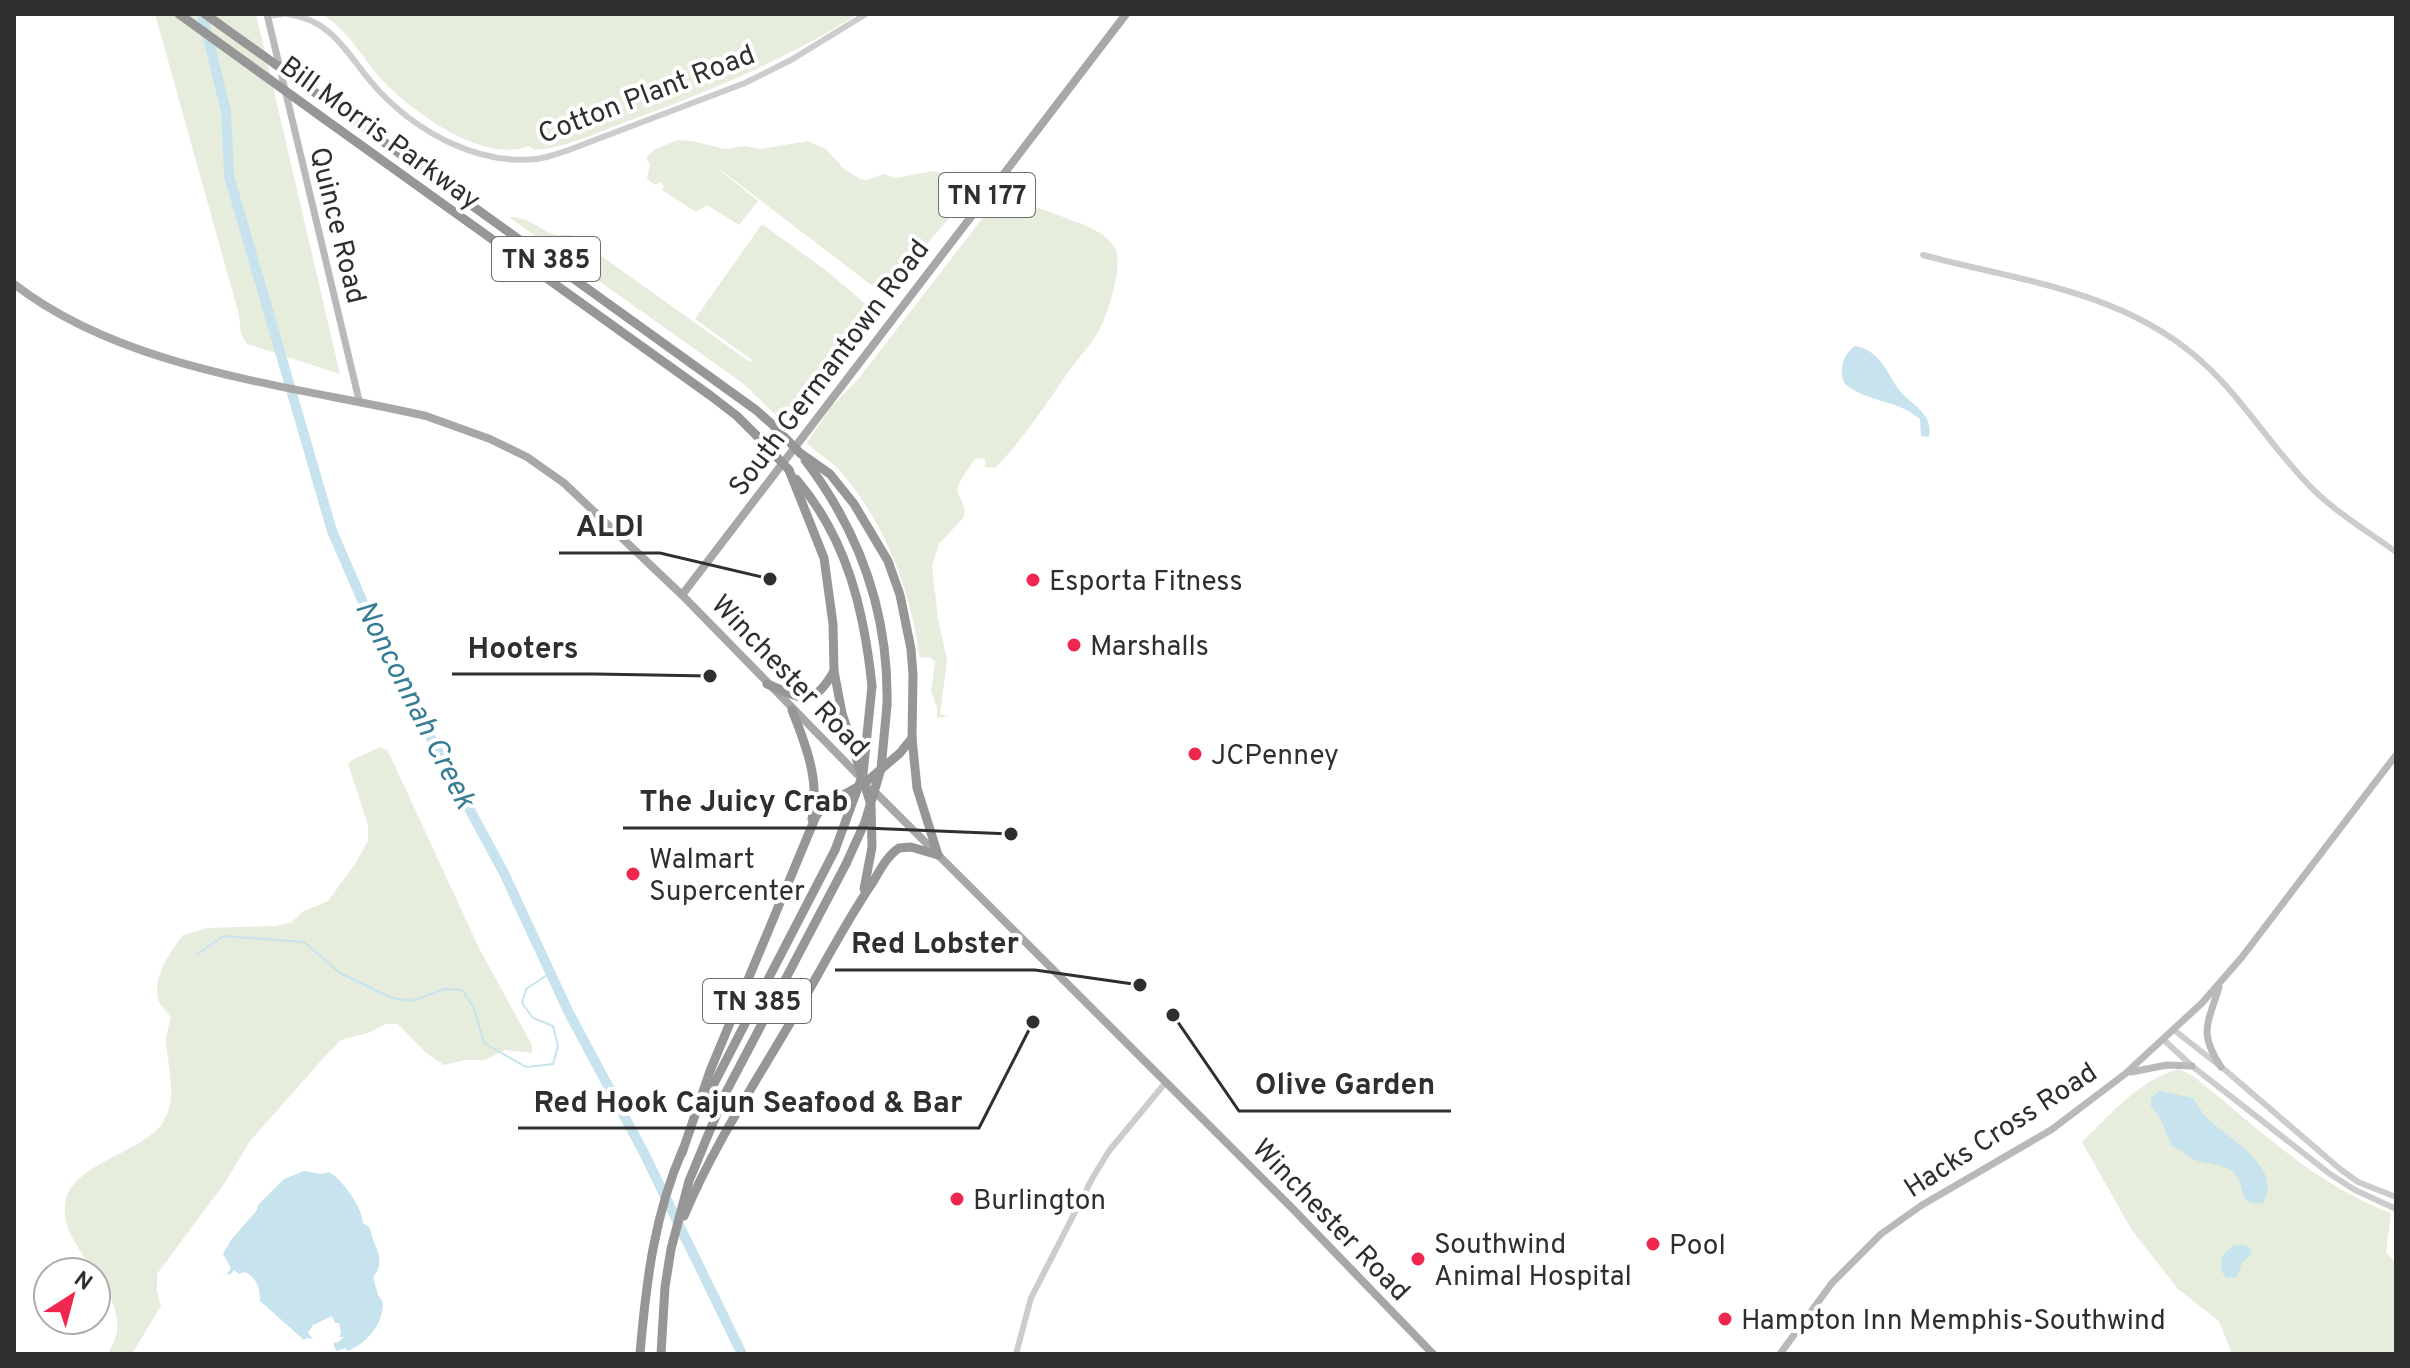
<svg xmlns="http://www.w3.org/2000/svg" width="2410" height="1368" viewBox="0 0 2410 1368" font-family="Overpass,sans-serif">
<rect width="100%" height="100%" fill="#fff"/>
<!-- green -->
<g fill="#e7eddc">
<path d="M155,14H256L340,374L247,344L241,334L239,315Z"/>
<path d="M321,14H858C782,62 707,92 623,123C596,133 565,148 535,150L528,146C486,164 417,115 388,86C365,64 350,30 321,14Z"/>
<path d="M677,140L693,141L724,149L746,146L761,149L808,141L826,149L843,168L860,179L867,180L883,174L896,178L933,171L946,174L960,183L964,197L957,209L915,258C917,271 898,292 883,294L705,158L758,201L739,225L707,205L696,212L662,190L664,186L661,182L655,185L647,179L650,165L646,158L654,150Z"/>
<path d="M1007,202C1030,203 1050,212 1071,220C1087,226 1108,233 1116,250C1123,266 1107,318 1098,332C1090,346 1078,358 1069,371C1046,404 1023,440 995,468L984,467L986,463L983,458L975,459C971,466 955,484 958,493C961,502 966,505 964,517L939,544L932,566L938,618L947,661L940,714L948,716L937,718V707L931,692L935,662L929,657L921,658L919,655C911,590 884,521 840,471C831,461 817,453 807,443L831,407L859,378L982,219L994,207Z"/>
<path d="M509,217C528,217 536,227 553,234C560,237 565,233 573,236L750,362L752,360L695,319L762,224L828,272L881,317L806,416L804,418L795,413L797,429L792,431L745,385Z"/>
<path d="M380,747L388,751L479,948L532,1045V1053L505,1050L485,1060H465L444,1065L425,1052L398,1024H386L368,1033L341,1040L327,1054L250,1141L224,1184L157,1274V1291L161,1306L132,1354H108C111,1347 116,1339 117,1331C122,1283 59,1247 65,1205C70,1163 138,1155 161,1125C179,1100 168,1070 166,1042C166,1034 169,1025 171,1018C168,1013 162,1007 159,1002C151,979 170,952 183,935L207,928L275,926L292,922L302,912L328,901L355,864L368,841V825L348,764L352,760Z"/>
<path d="M2179,1069L2193,1076C2256,1126 2315,1185 2391,1213L2386,1252L2396,1263V1354H2232L2219,1321L2178,1289L2131,1229L2082,1142C2110,1115 2140,1079 2179,1069Z"/>
</g>
<!-- water -->
<g fill="#c7e3ee">
<path d="M1855,346C1880,350 1887,373 1899,390C1911,405 1934,413 1929,437L1921,436L1920,419C1898,400 1867,402 1845,384C1838,371 1843,354 1855,346Z"/>
<path d="M2160,1091L2193,1098C2197,1105 2202,1113 2208,1119C2229,1139 2284,1167 2263,1203C2236,1207 2246,1187 2236,1175C2225,1161 2200,1166 2188,1156C2182,1152 2179,1149 2172,1146L2160,1118L2151,1106V1098Z"/>
<path d="M304,1171L322,1174L329,1172C343,1180 362,1207 363,1223L370,1228C373,1248 388,1259 373,1277L378,1295L383,1302C383,1326 366,1343 348,1351L345,1348L337,1351L334,1347V1342L337,1343L344,1337H339L341,1334L339,1323H335L332,1316L313,1325L308,1333L313,1339L307,1338L304,1340L260,1301C260,1288 258,1279 245,1272L239,1274L234,1270L231,1274L221,1275L227,1274L231,1268L223,1254L231,1240L257,1210L258,1205L284,1179Z"/>
<path d="M2242,1245L2249,1247L2252,1254L2242,1263L2237,1277L2226,1278L2221,1270L2222,1256L2232,1246Z"/>
</g>
<g fill="none" stroke-linecap="round" stroke-linejoin="round">
<!-- stream -->
<path stroke="#c7e3ee" stroke-width="2" d="M198,954L223,936L304,942L340,973L392,998L413,1001L444,989L462,990L474,1008L484,1043L526,1067L553,1064L558,1046L553,1026L533,1018L522,1003L526,989L550,973"/>
<!-- river -->
<path stroke="#c7e3ee" stroke-width="10" d="M202,14L226,111L229,176L332,531L385,653L504,873L569,1013L644,1153L742,1354"/>
<!-- tertiary -->
<g stroke="#ccc" stroke-width="6">
<path d="M287,14C337,20 350,62 382,94C421,134 479,165 536,159C546,158 556,154 566,151L745,83L791,60L866,14"/>
<path d="M267,16L283,14"/>
<path d="M1923,255C2016,280 2116,290 2193,354C2237,390 2266,440 2305,481C2330,509 2366,530 2396,552"/>
<path d="M2174,1030L2225,1070L2340,1169L2358,1182L2396,1197"/>
<path d="M2164,1040L2192,1066L2330,1174L2355,1190L2396,1209"/>
<path d="M1016,1354L1031,1298L1093,1177L1109,1151L1166,1082"/>
</g>
<!-- secondary -->
<g stroke="#b9b9b9" stroke-width="7">
<path d="M267,14L359,400"/>
<path d="M2219,987C2208,1024 2198,1032 2221,1067"/>
<path d="M2131,1072L2167,1065L2192,1066"/>
<path d="M1780,1354L1832,1283L1881,1234L1922,1205L2051,1130L2125,1074L2202,1003L2242,957L2396,755"/>
</g>
<!-- primary -->
<g stroke="#a7a7a7" stroke-width="8">
<path d="M14,284C126,371 291,385 426,416L490,439L527,457L564,483L682,595L862,779"/>
<path d="M682,595L1126,14"/>
<path d="M872,789L1291,1207L1433,1354"/>
</g>
<!-- motorway -->
<g stroke="#969696" stroke-width="9">
<path d="M317,94L756,410L774,426"/>
<path d="M323,118L711,396L737,416L756,435"/>
<path d="M805,460C860,532 889,614 887,705"/>
<path d="M789,470L824,558L833,624L834,671L842,713L871,805L872,847L864,889"/>
<path d="M796,479C847,538 864,610 872,686"/>
<path d="M767,684C802,698 812,710 834,671"/>
<path d="M792,710C806,745 820,781 812,819"/>
<path d="M912,738L917,788L938,855"/>
<path d="M704,1103L835,850"/>
<path d="M682,1153L710,1071L816,816L825,805L865,783L900,753L912,738L913,675L911,649L900,595L888,561L854,504L830,474L800,453"/>
<path d="M684,1216C717,1137 766,1067 808,992C829,955 849,917 873,882C880,870 887,856 899,848L911,847L938,855"/>
<path d="M640,1354C646,1283 654,1215 683,1149"/>
<path d="M661,1354L665,1287L671,1249L689,1181L725,1094L846,864"/>
</g>
<!-- motorway-bridge -->
<g stroke="#969696" stroke-width="9">
<path d="M179,14L323,118"/>
<path d="M205,14L317,94"/>
<path d="M774,426L800,453"/>
<path d="M756,435L789,470"/>
<path d="M835,850L863,774L872,686"/>
<path d="M846,864L865,822L881,769L887,705"/>
</g>
</g>
<!-- markers -->
<g fill="#ef274e" stroke="#fff" stroke-width="3">
<circle cx="1033" cy="580" r="8"/>
<circle cx="1074" cy="645" r="8"/>
<circle cx="1195" cy="754" r="8"/>
<circle cx="633" cy="874" r="8"/>
<circle cx="957" cy="1199" r="8"/>
<circle cx="1653" cy="1244" r="8"/>
<circle cx="1418" cy="1259" r="8"/>
<circle cx="1725" cy="1319" r="8"/>
</g>
<g text-anchor="middle" stroke-width="8" stroke-linejoin="round" paint-order="stroke">
<!-- shield labels -->
<g fill="#fff" stroke="#6d6d6d" stroke-width="2">
<rect x="939" y="173" width="96" height="44" rx="6"/>
<rect x="492" y="237" width="108" height="44" rx="6"/>
<rect x="703" y="979" width="108" height="44" rx="6"/>
</g>
<g font-size="26" font-weight="bold" fill="#2f2f2f">
<text x="987" y="204">TN 177</text>
<text x="546" y="268">TN 385</text>
<text x="757" y="1010">TN 385</text>
</g>
<!-- street labels -->
<g font-size="28" fill="#2f2f2f" stroke="#fff">
<text transform="translate(646 93) rotate(-21)" y="10">Cotton Plant Road</text>
<text transform="translate(381 132) rotate(36)" y="10">Bill Morris Parkway</text>
<text transform="translate(339 225) rotate(76)" y="10">Quince Road</text>
<text transform="translate(828 367) rotate(-53)" y="10">South Germantown Road</text>
<text transform="translate(791 675) rotate(46)" y="10">Winchester Road</text>
<text transform="translate(2000 1129) rotate(-33)" y="10">Hacks Cross Road</text>
<text transform="translate(1332 1219) rotate(46)" y="10">Winchester Road</text>
</g>
<!-- poi labels -->
<g font-size="28" fill="#2f2f2f" stroke="#fff" text-anchor="start">
<text x="1049" y="590">Esporta Fitness</text>
<text x="1090" y="655">Marshalls</text>
<text x="1211" y="764">JCPenney</text>
<text x="649" y="868">Walmart<tspan x="649" dy="32">Supercenter</tspan></text>
<text x="973" y="1209">Burlington</text>
<text x="1434" y="1253">Southwind<tspan x="1434" dy="32">Animal Hospital</tspan></text>
<text x="1669" y="1254">Pool</text>
<text x="1741" y="1329">Hampton Inn Memphis-Southwind</text>
</g>
<!-- water labels -->
<g font-size="30" font-style="italic" fill="#387d96" stroke="#fff">
<text transform="translate(416 704) rotate(63)" y="10">Nonconnah Creek</text>
</g>
</g>
<!-- callouts -->
<path fill="none" stroke="#2f2f2f" stroke-width="3" d="M770 579L660 553H559M710 676L595 674H452M1011 834L865 828H623M1140 985L1035 970H835M1173 1015L1239 1111H1451M1033 1022L979 1128H518"/>
<g fill="#2f2f2f" stroke="#fff" stroke-width="3">
<circle cx="770" cy="579" r="8"/>
<circle cx="710" cy="676" r="8"/>
<circle cx="1011" cy="834" r="8"/>
<circle cx="1140" cy="985" r="8"/>
<circle cx="1173" cy="1015" r="8"/>
<circle cx="1033" cy="1022" r="8"/>
</g>
<g font-size="30" text-anchor="middle" font-weight="bold" fill="#2f2f2f" stroke="#fff" stroke-width="8" stroke-linejoin="round" paint-order="stroke">
<text x="610" y="536">ALDI</text>
<text x="523" y="658">Hooters</text>
<text x="744" y="811">The Juicy Crab</text>
<text x="935" y="953">Red Lobster</text>
<text x="1345" y="1094">Olive Garden</text>
<text x="748" y="1112">Red Hook Cajun Seafood &amp; Bar</text>
</g>
<!-- border -->
<rect width="2410" height="1368" fill="none" stroke="#2f2f2f" stroke-width="32"/>
<!-- north arrow -->
<g transform="translate(72 1296) rotate(36)"><circle r="38" fill="#ffffff" stroke="#acacac" stroke-width="2"/>
<path d="M0-6L14 30L0 20L-14 30Z" fill="#ef274e"/>
<text y="-12" font-size="22" font-weight="bold" text-anchor="middle" fill="#2f2f2f">N</text>
</g>
</svg>
